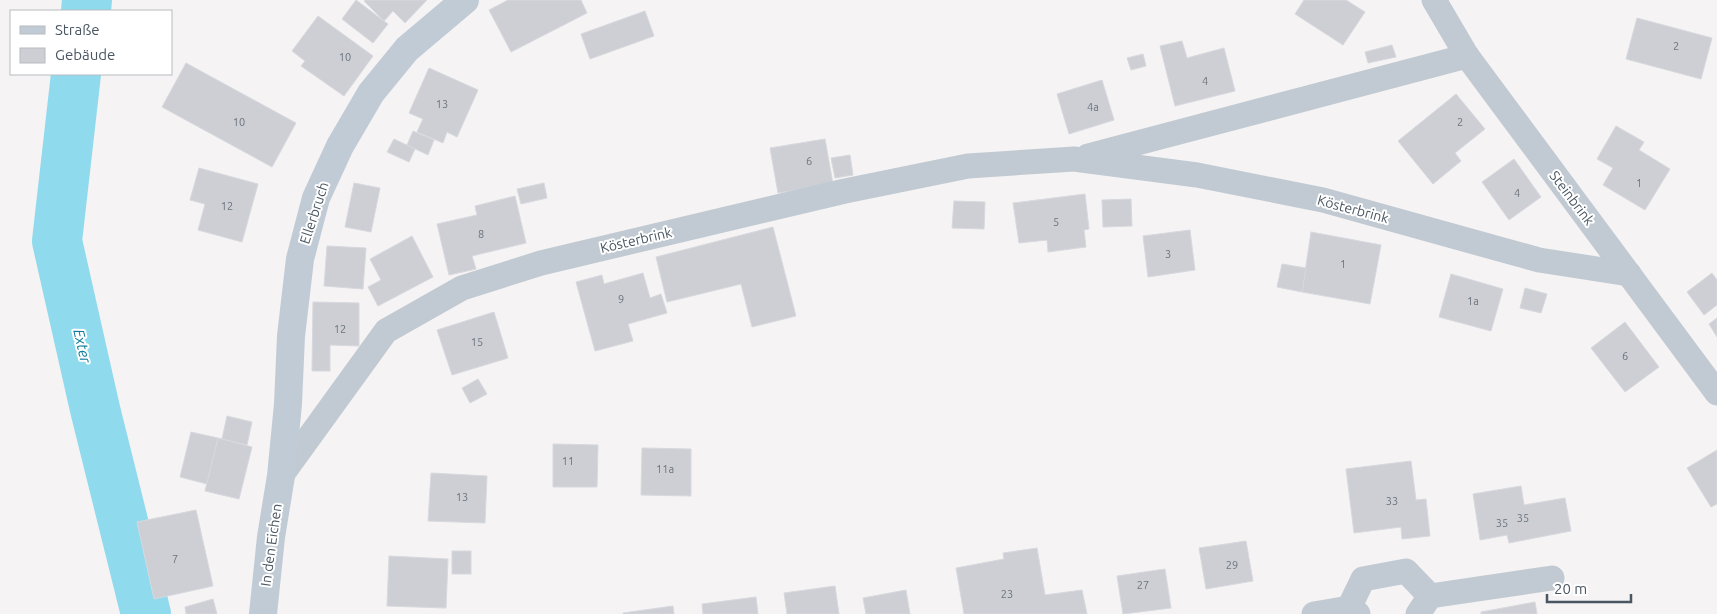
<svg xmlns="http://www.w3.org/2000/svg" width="1717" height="614" viewBox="0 0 1717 614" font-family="Ubuntu,sans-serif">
<rect width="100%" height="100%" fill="#f5f3f3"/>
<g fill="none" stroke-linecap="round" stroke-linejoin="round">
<!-- river -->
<g stroke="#90daee" stroke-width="50">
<path d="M86,11L87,0"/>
<path d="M76,74L57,241L95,409L146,614"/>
</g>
</g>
<!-- building -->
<g fill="#cdcfd5" stroke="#d7d9de">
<path d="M356,0L388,24L373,43L342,19Z"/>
<path d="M366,0H427L405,23L393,11L384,21L364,1Z"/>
<path d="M508,0H581L587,13L511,52L489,10Z"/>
<path d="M1304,0H1346L1365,12L1343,45L1295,14Z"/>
<path d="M645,11L654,36L590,59L581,34Z"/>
<path d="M318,16L373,56L344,96L301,66L305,61L292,51Z"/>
<path d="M1637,18L1712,38L1701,79L1626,59Z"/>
<path d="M1182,41L1187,58L1224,48L1235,91L1175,106L1160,46Z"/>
<path d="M1392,45L1396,57L1368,63L1365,52Z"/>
<path d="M1143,54L1146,66L1131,70L1127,58Z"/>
<path d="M186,63L296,123L272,167L162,107Z"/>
<path d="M429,68L478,90L457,137L447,132L443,143L417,132L423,119L409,113Z"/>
<path d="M1102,80L1114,120L1069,134L1057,94Z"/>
<path d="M1456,94L1485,129L1455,153L1461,161L1433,184L1398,141Z"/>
<path d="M1616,126L1644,142L1639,150L1670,169L1645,210L1603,185L1613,168L1597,159Z"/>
<path d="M413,131L434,140L428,155L407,145Z"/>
<path d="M394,139L415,149L409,162L387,152Z"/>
<path d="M825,139L833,184L778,193L770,148Z"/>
<path d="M850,155L853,175L835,178L831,158Z"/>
<path d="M1514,159L1541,197L1509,220L1482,182Z"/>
<path d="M199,168L258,184L242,242L198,230L205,204L190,200Z"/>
<path d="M354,183L380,188L371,232L345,227Z"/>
<path d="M544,183L547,198L521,204L517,189Z"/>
<path d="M1085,194L1089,229L1084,230L1086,247L1048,252L1047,240L1019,243L1013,203Z"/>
<path d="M515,196L526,243L472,256L476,269L449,275L437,224L477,215L475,206Z"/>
<path d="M1131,199L1132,226L1103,227L1102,200Z"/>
<path d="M954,201L985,202L984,229L952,228Z"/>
<path d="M773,227L796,316L752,327L741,284L667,302L656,257Z"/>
<path d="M1190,230L1195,270L1148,277L1143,236Z"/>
<path d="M1311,232L1381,245L1370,304L1302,292Z"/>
<path d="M412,236L433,277L378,306L368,287L381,280L370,259Z"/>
<path d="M327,246L366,248L363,289L324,286Z"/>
<path d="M1282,264L1306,268L1302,292L1277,287Z"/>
<path d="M643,273L650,298L661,294L667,313L628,324L633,341L595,351L576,282L602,275L604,284Z"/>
<path d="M1712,273L1717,280V305L1704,315L1687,292Z"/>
<path d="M1451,274L1503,289L1491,331L1439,317Z"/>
<path d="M1525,288L1547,294L1541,313L1520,308Z"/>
<path d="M313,302L359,303V346L330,345V371H312Z"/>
<path d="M494,312L508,358L452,375L437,330Z"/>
<path d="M1717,318V337L1709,324Z"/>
<path d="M1625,322L1659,367L1625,392L1591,348Z"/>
<path d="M478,379L487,394L470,403L462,388Z"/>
<path d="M227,416L252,422L247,445L222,439Z"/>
<path d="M191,432L218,438L207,484L180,477Z"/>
<path d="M218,438L252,447L239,499L205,491Z"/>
<path d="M553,444L598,445L597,487H553Z"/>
<path d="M642,448L691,449V496L641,495Z"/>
<path d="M1717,450V504L1711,507L1687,468Z"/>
<path d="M1411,461L1416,500L1426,499L1430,536L1402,539L1401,527L1354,533L1346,469Z"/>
<path d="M431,473L487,476L485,523L428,521Z"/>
<path d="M1521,486L1524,505L1565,498L1571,531L1509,543L1507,535L1480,540L1473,494Z"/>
<path d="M196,510L213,586L154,599L137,522Z"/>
<path d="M1246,541L1253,581L1206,589L1199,548Z"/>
<path d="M1037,548L1045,595L1082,590L1087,614H964L956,568L1004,559L1003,553Z"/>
<rect x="452" y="551" width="19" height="23"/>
<path d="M389,556L448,559L446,608L387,606Z"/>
<path d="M1165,569L1171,608L1123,614L1117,576Z"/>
<path d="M835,586L839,614H787L784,593Z"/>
<path d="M906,590L910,614H866L863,598Z"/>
<path d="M756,597L758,614H703L702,604Z"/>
<path d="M213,599L217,614H186L185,607Z"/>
<path d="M1535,602L1537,614H1481V612Z"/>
<path d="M673,606L674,614H623V613Z"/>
</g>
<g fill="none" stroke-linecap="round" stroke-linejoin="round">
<!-- street -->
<g stroke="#c1cad2" stroke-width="25">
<path d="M1434,0L1467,56L1717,393"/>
<path d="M1088,156L1467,56"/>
<path d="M281,476L386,331L462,288L541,263L845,191L968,166L1074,159L1197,175L1323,200L1539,260L1629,274"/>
<path d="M1430,596L1552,578"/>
<path d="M1349,608L1363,579L1406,571L1430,596L1418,614"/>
<path d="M1314,614L1349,608L1358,614"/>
</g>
<!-- secondary -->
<path stroke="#c1cbd6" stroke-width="28" d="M263,614L271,537L281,476L288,404L291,336L300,259L316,198L340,146L371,93L407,49L465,0"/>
</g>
<g text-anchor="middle" stroke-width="4" stroke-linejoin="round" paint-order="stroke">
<!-- number labels -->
<g font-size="11" fill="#6b747e">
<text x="1676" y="50">2</text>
<text x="345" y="61">10</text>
<text x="1205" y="85">4</text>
<text x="442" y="108">13</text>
<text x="1093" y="111">4a</text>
<text x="239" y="126">10</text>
<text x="1460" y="126">2</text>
<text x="809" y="165">6</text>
<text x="1639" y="187">1</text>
<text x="1517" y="197">4</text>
<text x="227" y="210">12</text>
<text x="1056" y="226">5</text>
<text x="481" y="238">8</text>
<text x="1168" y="258">3</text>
<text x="1343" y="268">1</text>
<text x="621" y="303">9</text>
<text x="1473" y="305">1a</text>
<text x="340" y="333">12</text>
<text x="477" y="346">15</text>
<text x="1625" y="360">6</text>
<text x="568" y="465">11</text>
<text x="665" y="473">11a</text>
<text x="462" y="501">13</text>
<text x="1392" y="505">33</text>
<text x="1523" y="522">35</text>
<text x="1502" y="527">35</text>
<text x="175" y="563">7</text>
<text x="1232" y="569">29</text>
<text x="1143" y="589">27</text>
<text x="1007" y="598">23</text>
</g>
<!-- street labels -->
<g font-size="14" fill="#4a5661" stroke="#fff">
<text transform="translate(1572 198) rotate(53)" y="5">Steinbrink</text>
<text transform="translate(1353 209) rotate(15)" y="5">Kösterbrink</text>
<text transform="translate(314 213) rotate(-72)" y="5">Ellerbruch</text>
<text transform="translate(636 240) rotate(-13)" y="5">Kösterbrink</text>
<text transform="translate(271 545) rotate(-82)" y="5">In den Eichen</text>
</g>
<!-- water labels -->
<g font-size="15" font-style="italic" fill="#0c7c9b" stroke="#fff">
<text transform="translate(82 346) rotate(77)" y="5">Exter</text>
</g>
</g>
<!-- legend -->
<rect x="10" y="10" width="162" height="65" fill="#ffffff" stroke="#b7bbc0"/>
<rect x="20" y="26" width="25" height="8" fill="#c1cbd6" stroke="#b7bbc0"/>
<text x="55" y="35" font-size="15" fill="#4a5661">Straße</text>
<rect x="20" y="48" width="25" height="15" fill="#cdcfd5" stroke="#b7bbc0"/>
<text x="55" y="60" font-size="15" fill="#4a5661">Gebäude</text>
<!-- scale -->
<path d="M1547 594v8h84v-8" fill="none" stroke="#4a5661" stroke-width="2.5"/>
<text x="1554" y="594" font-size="15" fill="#4a5661" stroke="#ffffff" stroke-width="4" paint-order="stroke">20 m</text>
</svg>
